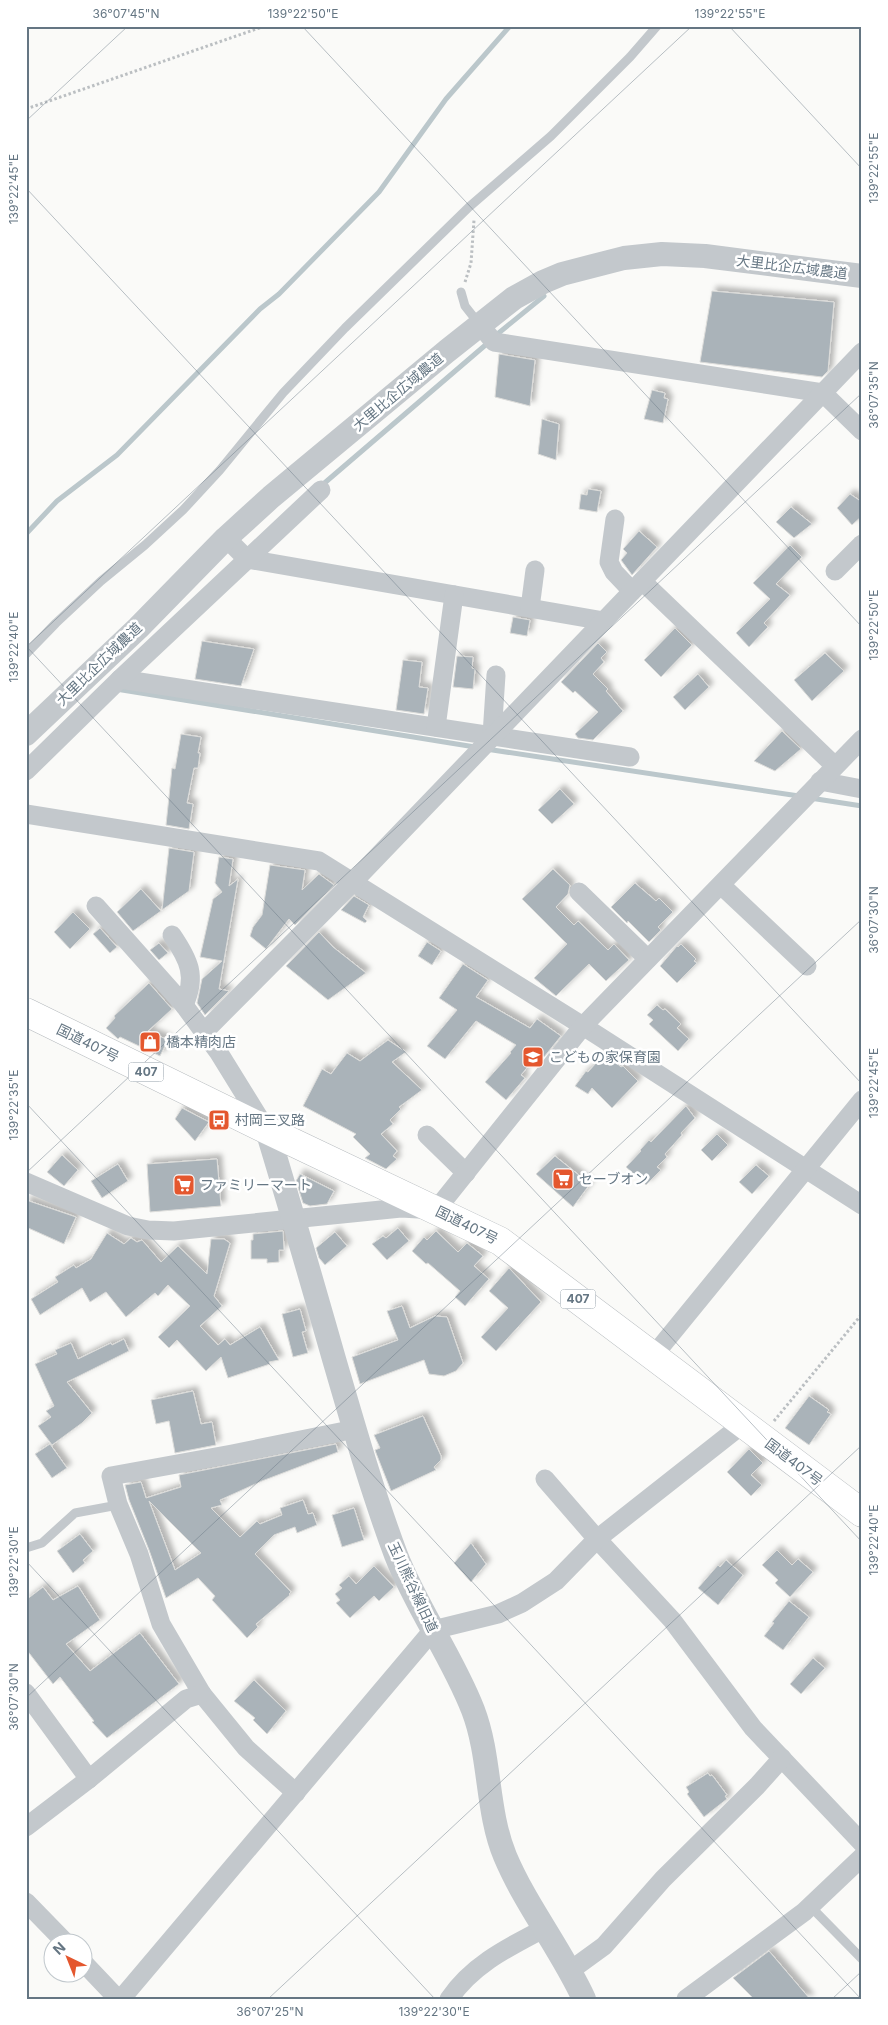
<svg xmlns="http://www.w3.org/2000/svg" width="888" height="2025" viewBox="0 0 888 2025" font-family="Inter,'Noto Sans JP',sans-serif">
<defs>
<filter id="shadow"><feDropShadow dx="4.5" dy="-4.5" stdDeviation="2.5" flood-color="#0004"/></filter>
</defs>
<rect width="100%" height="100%" fill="#fafaf8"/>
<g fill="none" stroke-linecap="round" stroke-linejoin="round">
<!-- stream -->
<g stroke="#bbc7cb" stroke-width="5">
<path d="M495,336L544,296"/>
<path d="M321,486L489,342"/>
<path d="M26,534L57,501L117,455L260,309L279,294L379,192L446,99L510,26"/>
<path d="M116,689L475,747"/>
<path d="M486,749L799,796"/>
<path d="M810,798L862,806"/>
</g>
</g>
<!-- building -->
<g fill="#aab3b9" stroke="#dcdcda" fill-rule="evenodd" filter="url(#shadow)">
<path d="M712,291L834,302L828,371L822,377L700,362Z"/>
<path d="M499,354L535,360L530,406L495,397Z"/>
<path d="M652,390L665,393L664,398L668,399L663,423L644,419Z"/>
<path d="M542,419L559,424L556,460L538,454Z"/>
<path d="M588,489L601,491L597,512L579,509L581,494L587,495Z"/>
<path d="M850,494L862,502V516L852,525L837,508Z"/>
<path d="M791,507L812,524L794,538L776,522Z"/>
<path d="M639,531L657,547L632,575L621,560L627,553L623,549Z"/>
<path d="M790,545L802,557L776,584L790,595L764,623L768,627L749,647L736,633L770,599L753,583Z"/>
<path d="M513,617L530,620L527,636L510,633Z"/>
<path d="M675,628L692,645L661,677L644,660Z"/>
<path d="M202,641L254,649L241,686L195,679Z"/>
<path d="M598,643L607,652L601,658L604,662L593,674L608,689L606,691L623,711L593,740L578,738L575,734L598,712L575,691L573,693L561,682Z"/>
<path d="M825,653L844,671L812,701L794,680Z"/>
<path d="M457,656L473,657L472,668L475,669L473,689L453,687Z"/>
<path d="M403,660L422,662L419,687L428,688L424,714L396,710Z"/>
<path d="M698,674L709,687L685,710L673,697Z"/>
<path d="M782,731L801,749L775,771L754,761Z"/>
<path d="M181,734L201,737L198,753H200L198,768H194L187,803L193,804L189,829L166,825L172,768L175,769Z"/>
<path d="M560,789L574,804L552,824L538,810Z"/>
<path d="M169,848L194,852L189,891L162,910Z"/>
<path d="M219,857L233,859L229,886L238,879L219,989L229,991L205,1015L197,1003L202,979L222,961L200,957L213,899L222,892L215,883Z"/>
<path d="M270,865L305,870L302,890L319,874L334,885L295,925L289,919L266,949L250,936L253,927L262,915Z"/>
<path d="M553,869L570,885L568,894L556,907L574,925L578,921L608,950L614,944L629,960L606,981L589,964L556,996L534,978L567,944L522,899Z"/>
<path d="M635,883L656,901L659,898L673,912L658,927L661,930L649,942L628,921L627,923L611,907Z"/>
<path d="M141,889L161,911L133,931L117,912Z"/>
<path d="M354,896L369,905L363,917L367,921L365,923L341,910Z"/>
<path d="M73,912L90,929L70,949L54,932Z"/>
<path d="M100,928L117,947L110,953L93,934Z"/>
<path d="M319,932L333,947L366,973L328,1000L286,966Z"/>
<path d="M427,942L441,951L432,965L418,956Z"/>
<path d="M159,943L168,953L159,960L150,950Z"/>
<path d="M681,944L696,959L694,961L697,963L677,983L660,966L677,946L678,947Z"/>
<path d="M463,964L488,980L476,997L530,1028L537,1019L561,1036L544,1057L539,1053L521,1075L525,1078L506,1100L485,1082L511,1053L510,1052L516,1045L476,1021L445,1059L427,1046L457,1010L439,998Z"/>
<path d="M149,983L172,1009L148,1031L168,1040L160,1056L120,1037L118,1039L106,1028L115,1018L114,1016Z"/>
<path d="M657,1005L663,1010L665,1009L681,1024L677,1028L689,1039L678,1051L649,1024L653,1020L647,1015Z"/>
<path d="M388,1040L406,1052L392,1062L422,1090L399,1107L401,1109L390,1120L393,1124L381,1134L397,1151L393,1156L397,1159L386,1169L365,1158L370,1154L353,1137L356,1134L303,1106L322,1069L331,1074L347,1053L360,1061Z"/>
<path d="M605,1053L621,1067L623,1066L638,1081L612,1108L592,1088L588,1094L575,1086L586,1071L588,1072Z"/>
<path d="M686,1106L695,1118L681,1133L682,1135L665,1154L667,1157L657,1167L661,1170L646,1185L626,1167L641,1151L640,1150L649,1140L651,1142Z"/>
<path d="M182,1108L209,1122L195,1141L175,1119Z"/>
<path d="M717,1134L728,1145L712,1161L701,1150Z"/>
<path d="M62,1155L78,1170L64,1186L47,1172Z"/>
<path d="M555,1156L590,1184L573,1207L536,1174Z"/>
<path d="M217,1159L221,1206L150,1212L147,1164Z"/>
<path d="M118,1164L128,1181L102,1198L91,1181Z"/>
<path d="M756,1165L769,1176L752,1194L739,1182Z"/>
<path d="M300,1174L334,1191L327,1204L310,1206L303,1203L296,1181Z"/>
<path d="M26,1200L76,1217L64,1244L26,1227Z"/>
<path d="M398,1228L409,1241L387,1260L372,1244L383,1236L386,1238Z"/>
<path d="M283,1231L284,1250H279V1262L267,1263V1259H251V1240H253V1234Z"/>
<path d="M436,1231L458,1252L467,1243L483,1256L474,1266L489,1279L465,1306L455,1297L460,1291L428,1263L426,1264L412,1251L424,1237L427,1240Z"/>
<path d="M335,1232L347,1246L325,1265L319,1258L316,1248Z"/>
<path d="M107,1233L124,1244L131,1238L137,1242L142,1240L161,1262L178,1246L207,1274L211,1239H224L230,1243L214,1296L222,1306L200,1326L218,1345L225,1339L230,1345L260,1327L279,1360L269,1362L270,1364L228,1378L221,1357L206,1371L177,1340L169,1348L158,1337L190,1306L168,1285L158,1296L155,1293L126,1317L106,1292L90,1302L82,1288L40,1315L31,1299L58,1282L55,1277L74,1265L76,1268L91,1259Z"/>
<path d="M509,1268L541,1302L496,1351L481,1337L508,1308L489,1291Z"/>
<path d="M402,1306L410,1328L435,1316L447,1317L463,1363L456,1371L444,1376L429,1374L424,1360L360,1384L352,1357L398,1340L387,1311Z"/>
<path d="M300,1309L306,1331L302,1332L308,1353L293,1357L282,1314Z"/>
<path d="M124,1339L129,1351L67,1382L92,1413L82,1423L52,1445L38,1426L51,1417L46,1411L54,1406L35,1364L57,1354L55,1350L71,1343L78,1359L111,1343L112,1345Z"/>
<path d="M193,1391L201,1424L212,1422L216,1445L175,1453L169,1421L156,1424L151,1400Z"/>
<path d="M809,1396L829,1410L827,1412L831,1414L809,1445L785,1428Z"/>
<path d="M423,1416L441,1456V1460L434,1467L436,1470L391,1491L376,1453L375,1450L380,1448L374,1435Z"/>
<path d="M50,1444L67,1468L52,1478L35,1454Z"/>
<path d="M336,1444L338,1452L262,1481L220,1500L222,1505L211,1508L240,1537L257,1521L260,1524L282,1515L280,1508L303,1500L308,1514L313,1513L317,1525L297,1533L295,1527L274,1535L255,1554L291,1592L289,1594L290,1595L256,1624L258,1627L247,1638L212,1600L215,1596L198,1578L166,1598L149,1550L129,1500L125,1485L141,1482L146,1498L181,1487L179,1475ZM149,1501L201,1553L175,1570Z"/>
<path d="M749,1449L763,1463L751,1475L762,1485L751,1496L727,1472Z"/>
<path d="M354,1508L364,1540L342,1547L332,1515Z"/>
<path d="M80,1534L93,1551L83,1560L85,1563L73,1573L57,1551Z"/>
<path d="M471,1543L486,1564L471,1582L454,1563Z"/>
<path d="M777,1550L792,1565L798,1559L813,1572L790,1597L775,1583L778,1580L762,1565Z"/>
<path d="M726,1560L743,1575L718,1605L698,1588L718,1565L720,1567Z"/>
<path d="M374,1566L394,1587L379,1601L374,1596L350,1618L336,1603L340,1600L335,1594L342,1588L339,1585L349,1576L356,1584Z"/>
<path d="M78,1586L100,1620L66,1644L90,1671L140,1633L179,1684L107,1738L92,1722L94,1721L60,1677L53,1684L26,1649V1600L43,1587L53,1600Z"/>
<path d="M789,1601L809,1617L783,1650L764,1636L774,1623L772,1622Z"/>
<path d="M813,1658L825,1668L801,1694L790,1684Z"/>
<path d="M254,1680L286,1711L267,1734L253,1720L255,1718L234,1701Z"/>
<path d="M708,1773L710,1776L712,1775L727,1795L725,1796L727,1799L704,1817L687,1794L689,1792L686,1787Z"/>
<path d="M769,1951L810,1999H754L733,1978Z"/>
</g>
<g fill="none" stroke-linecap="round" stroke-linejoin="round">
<!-- trunk casing -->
<g stroke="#b4b9bd" stroke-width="29">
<path id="trunk" d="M26,1012L267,1130L500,1241L862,1513"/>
</g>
<!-- path -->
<g stroke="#bbbfc2" stroke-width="3" stroke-dasharray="2.5 2.5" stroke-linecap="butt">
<path d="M26,109L265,26"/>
<path d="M465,282L471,263L474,220"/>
<path d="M774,1421L862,1314"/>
</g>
<!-- service -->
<g stroke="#c3c8cc" stroke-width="9">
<path d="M461,292L465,306L480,325"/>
<path d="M26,654L56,623L101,581L145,545L183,510L220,470L283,393L345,328L469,207L551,136L630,57L657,26"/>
<path d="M26,1548L42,1543L75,1513L118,1505"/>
<path d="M810,1906L862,1959"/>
</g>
<!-- minor -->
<g stroke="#c3c8cc" stroke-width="19">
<path d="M480,325L494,342L823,393L862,431"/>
<path d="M615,519L609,562L614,572L632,591"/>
<path d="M226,538L247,559L604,621"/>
<path d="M835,571L862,544"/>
<path d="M642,581L835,766"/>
<path d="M530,608L535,570"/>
<path d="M120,679L630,757"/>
<path d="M436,727L454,595"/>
<path d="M492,735L496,675"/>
<path d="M26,771L120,679L321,490"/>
<path d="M820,781L862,789"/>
<path d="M26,814L319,861L583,1026L862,1205"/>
<path d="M721,885L807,966"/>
<path d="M579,892L648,959"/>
<path d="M96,906L184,1005L219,1053L266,1129"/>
<path d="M172,935C189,960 197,976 184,1005"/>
<path d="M204,1032L354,881L862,352"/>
<path d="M427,1135L466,1173"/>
<path d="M26,1182L128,1226L148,1230L174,1231L401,1208L436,1210L583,1026L862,739"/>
<path d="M654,1355L862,1100"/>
<path d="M545,1479L597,1539L672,1620L753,1728L862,1843"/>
<path d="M26,1693L89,1779"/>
<path d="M296,1793L246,1748L202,1694L161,1624L139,1554L118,1504L111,1476L232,1454L355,1429"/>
<path d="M26,1827L89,1779L186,1699L202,1694"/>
<path d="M26,1902L65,1942"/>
<path d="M82,1961L118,1999"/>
<path d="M571,1970L604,1946L663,1879L757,1786L782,1758"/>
<path d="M121,1999L433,1630L498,1614L522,1603L556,1581L597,1539L743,1424"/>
<path d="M449,1999C473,1964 509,1947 545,1928"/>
<path d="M686,1999L804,1912L862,1857"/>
</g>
<!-- tertiary -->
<g stroke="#c3c8cc" stroke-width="24">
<path d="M26,734L138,628L226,538L271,497L447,351L514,298L543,282L562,274L624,258L662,254L705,256L862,276"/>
<path d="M267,1130C290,1206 312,1282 334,1359C353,1424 372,1491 396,1555C417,1609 452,1656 473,1710C491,1757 486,1810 505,1856C526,1906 561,1949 584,1999"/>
</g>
<!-- trunk -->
<use href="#trunk" stroke="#fff" stroke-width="28"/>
</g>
<!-- ticks -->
<path fill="none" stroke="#657683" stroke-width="1" stroke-opacity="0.45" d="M302,26L862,627M729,26L862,169M26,121L128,26M26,188L862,1084M26,646L862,1542M26,647L692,26M26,1103L861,1999M26,1173L862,393M26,1561L435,1999M26,1698L862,919M268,1999L862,1445M832,1999L862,1971"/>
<!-- icons -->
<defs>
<g id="shop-square" transform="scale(1.125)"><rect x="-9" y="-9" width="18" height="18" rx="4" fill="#e4572e" stroke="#fff"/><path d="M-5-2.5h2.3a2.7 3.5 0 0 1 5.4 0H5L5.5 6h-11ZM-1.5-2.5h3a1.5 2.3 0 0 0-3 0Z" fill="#fff"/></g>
<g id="school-square" transform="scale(1.125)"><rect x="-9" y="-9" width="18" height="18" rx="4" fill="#e4572e" stroke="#fff"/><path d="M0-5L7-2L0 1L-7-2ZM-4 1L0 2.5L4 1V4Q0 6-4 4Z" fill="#fff"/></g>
<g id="bus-square" transform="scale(1.125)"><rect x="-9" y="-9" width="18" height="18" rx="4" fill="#e4572e" stroke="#fff"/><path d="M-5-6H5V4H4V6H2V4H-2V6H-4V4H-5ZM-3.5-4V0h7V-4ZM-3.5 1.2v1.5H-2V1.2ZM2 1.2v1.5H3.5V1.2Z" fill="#fff"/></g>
<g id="supermarket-square" transform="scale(1.125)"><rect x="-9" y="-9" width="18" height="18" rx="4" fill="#e4572e" stroke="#fff"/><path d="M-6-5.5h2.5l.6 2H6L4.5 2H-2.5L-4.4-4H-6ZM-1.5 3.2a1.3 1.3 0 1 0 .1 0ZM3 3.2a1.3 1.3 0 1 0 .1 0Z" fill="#fff"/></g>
</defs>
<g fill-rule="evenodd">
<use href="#shop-square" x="150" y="1042"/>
<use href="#school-square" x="533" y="1057"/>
<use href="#bus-square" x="219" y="1120"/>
<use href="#supermarket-square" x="563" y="1179"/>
<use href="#supermarket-square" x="184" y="1185"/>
</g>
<g text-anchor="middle" stroke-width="5" stroke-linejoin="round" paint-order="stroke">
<!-- shield labels -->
<g fill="#fff" stroke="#939fa8" stroke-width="1">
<rect x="128.5" y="1062.5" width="35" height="19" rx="4"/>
<rect x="560.5" y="1289.5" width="35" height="19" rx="4"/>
</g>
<g font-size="12" font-weight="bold" fill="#657683">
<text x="146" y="1076">407</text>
<text x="578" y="1303">407</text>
</g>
<!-- street labels -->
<g font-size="14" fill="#657683" stroke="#fff">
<text transform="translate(792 267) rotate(7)" y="5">大里比企広域農道</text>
<text transform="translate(398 392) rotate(-40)" y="5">大里比企広域農道</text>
<text transform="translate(99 664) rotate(-44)" y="5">大里比企広域農道</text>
<text transform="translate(88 1043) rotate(26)" y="5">国道407号</text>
<text transform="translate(467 1225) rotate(26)" y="5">国道407号</text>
<text transform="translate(794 1462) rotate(37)" y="5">国道407号</text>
<text transform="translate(413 1587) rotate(65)" y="5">玉川熊谷線旧道</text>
</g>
<!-- poi labels -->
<g font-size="14" fill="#657683" stroke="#fff" text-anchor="start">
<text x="166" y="1047">橋本精肉店</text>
<text x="549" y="1062">こどもの家保育園</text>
<text x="235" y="1125">村岡三叉路</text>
<text x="579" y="1184">セーブオン</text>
<text x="200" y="1190">ファミリーマート</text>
</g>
</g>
<!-- border -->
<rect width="888" height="2025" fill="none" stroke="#ffffff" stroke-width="55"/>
<!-- north arrow -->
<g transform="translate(68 1958) rotate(317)"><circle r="24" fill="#ffffff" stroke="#c1c8cd"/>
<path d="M0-4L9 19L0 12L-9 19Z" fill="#e4572e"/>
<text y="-8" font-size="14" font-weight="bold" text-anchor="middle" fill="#657683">N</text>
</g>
<rect x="28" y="28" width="832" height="1970" fill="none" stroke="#657683" stroke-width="2"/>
<g font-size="12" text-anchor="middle" fill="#657683">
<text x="126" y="18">36°07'45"N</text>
<text x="303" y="18">139°22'50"E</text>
<text x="730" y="18">139°22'55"E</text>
<text transform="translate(874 168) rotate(-90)" y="4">139°22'55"E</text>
<text transform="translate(14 189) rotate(-90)" y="4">139°22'45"E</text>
<text transform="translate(874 395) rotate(-90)" y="4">36°07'35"N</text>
<text transform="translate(874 625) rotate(-90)" y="4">139°22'50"E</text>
<text transform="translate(14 647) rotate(-90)" y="4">139°22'40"E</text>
<text transform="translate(874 920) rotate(-90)" y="4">36°07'30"N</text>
<text transform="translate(874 1083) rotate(-90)" y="4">139°22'45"E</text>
<text transform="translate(14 1105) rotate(-90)" y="4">139°22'35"E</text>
<text transform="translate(874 1540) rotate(-90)" y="4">139°22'40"E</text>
<text transform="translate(14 1562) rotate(-90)" y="4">139°22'30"E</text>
<text transform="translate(14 1697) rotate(-90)" y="4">36°07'30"N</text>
<text x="270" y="2016">36°07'25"N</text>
<text x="434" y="2016">139°22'30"E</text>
</g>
</svg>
